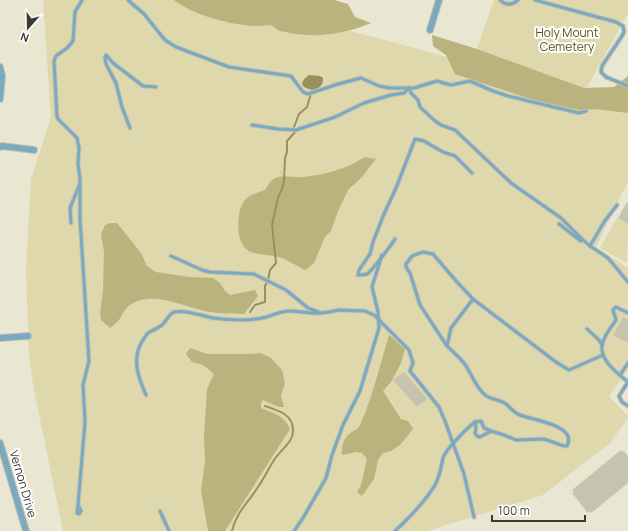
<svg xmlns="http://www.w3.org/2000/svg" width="628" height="531" viewBox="0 0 628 531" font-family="Manrope,sans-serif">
<rect width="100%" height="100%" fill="#e9e6d1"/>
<!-- green -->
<g fill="#ded8ac">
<path d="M43,0H232L426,51L603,103L628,112V181L596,247L628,268V368L609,397L628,416V418L610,443L543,495L427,531H63L34,390L29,358L26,270L31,179L51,117Z"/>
<path d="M494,0H628V13L586,89L477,49Z"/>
<path d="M617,218L628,224L627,263L600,248Z"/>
</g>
<!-- forest -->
<g fill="#bbb37d">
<path d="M174,0H334L348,4L355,17L371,23C346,34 316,38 290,33C287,32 283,32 280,31C277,30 274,26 270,25C266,25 262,26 258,26C234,26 192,15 174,0Z"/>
<path d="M432,35L477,49L584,88L614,87L628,76V113L595,109L580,110L543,103L455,74L446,55L433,46Z"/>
<path d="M365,157L376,159L362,177L348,190L338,211L331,231L325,237L314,263L306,270C298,267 286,259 279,257C271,255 262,255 254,253C238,249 237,229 239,215C242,197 250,195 265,190C269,184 271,179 278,177C286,175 295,178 303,177C328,174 343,170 365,157Z"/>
<path d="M110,223H117L141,253L147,266L156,272L189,277L213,278L220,283L225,291L230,295L255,290L258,296L244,314C233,313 221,314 210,312C185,308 160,292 135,302C126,306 123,313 119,320C116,323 113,326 110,328L101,320L100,314L103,291L104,252L101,234L105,225Z"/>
<path d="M389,335L405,349L401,363L391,382L383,391L401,419L408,421L413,429L400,445L391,451L383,453L378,460L374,479L362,496L357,492L361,485L367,459L362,453L356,452L342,455C341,449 343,439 348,435C353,430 358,431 361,423C373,395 380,365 389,335Z"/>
<path d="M190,348L207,354H250L261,353L271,358L282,370L285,384L281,395L284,407H279L263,400L261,403V408C274,414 284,415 290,429L225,531H208L201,491L205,461L204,437L207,389L214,374L203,365L192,362L186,354Z"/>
</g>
<!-- water -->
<path fill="#99915c" d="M309,75L320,76L323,78C324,89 311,93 303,86L302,83L304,79Z"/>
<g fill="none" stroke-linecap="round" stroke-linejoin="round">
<!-- stream -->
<g stroke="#99915c" stroke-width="2">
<path d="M250,312L255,305L265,302V286L268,280L270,270L276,263L272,225L278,198L283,186L284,180L285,158L287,152V141L295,132L294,127L299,114L307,107L312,90"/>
<path d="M232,531C236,512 249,502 258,487C264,478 269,468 274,460C280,450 294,442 293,430C293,414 277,410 265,406"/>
</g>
</g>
<!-- building -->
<g fill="#c6c4af">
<path d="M627,202L628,203V224L618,218Z"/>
<path d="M623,317L628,320V343L613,335Z"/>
<path d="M404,372L427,399L417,407L393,380Z"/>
<path d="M621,450L622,452L624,451L628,456V483L591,513L590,511L588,513L572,493L574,491L572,490Z"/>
</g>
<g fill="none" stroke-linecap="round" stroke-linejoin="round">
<!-- lane casing -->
<g stroke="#c6c4b1" stroke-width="5">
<g id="lane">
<path d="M128,0L144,14L165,40L176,47L229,67L291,76L303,92L308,94L338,84L361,78L379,86L389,88H414L437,81L451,85L470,81L493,91L508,96L579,113L586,111"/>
<path d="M500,0C506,6 512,5 518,0"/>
<path d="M535,0L616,22L623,26L624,32L622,36L602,66L601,72L606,77L628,86"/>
<path d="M252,125L278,129L296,130L335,117L364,103L391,95L404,93L409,88L411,93L418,100L420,107L434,120L441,125L455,130L511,183L561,218L581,238L590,246"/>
<path d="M130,128L122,107L116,83L106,64L105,57L106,55L113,63L143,86L156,87"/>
<path d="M617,205L604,222L590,246L608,258L628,282"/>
<path d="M71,223L70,208L79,186"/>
<path d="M559,224L581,241"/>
<path d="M395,239C392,244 372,271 367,274C364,275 361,275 358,275L359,270L370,254L373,242L384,214L396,188L415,139L424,141L443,152L455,156L472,173"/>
<path d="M171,256L202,270L210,272L254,274L286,290L308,308L321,313L329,312L339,310L365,311L374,315L409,350L413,363L410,371L439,407L445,421L464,474L474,517"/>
<path d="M473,299L451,328L447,346L420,305L410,273L406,267V264L412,256L423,252L433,254L457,282L473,299L556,362L569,370L603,355"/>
<path d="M587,329L599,340L602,345"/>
<path d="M620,375L628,363"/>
<path d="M628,382C616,372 595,357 604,339C607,332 612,326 616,320L613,310L616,307L628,313"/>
<path d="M628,382L619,396L622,402L628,406"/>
<path d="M146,395C138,377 131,358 143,340C145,338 146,334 148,333C153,330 157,329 162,325C166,322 168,315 174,312C184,309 203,316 213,318C227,320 249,321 262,318C271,317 279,311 289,311C299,311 308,314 319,313"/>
<path d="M475,422L481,421L484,428L491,431"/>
<path d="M78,505L81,511L79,514L77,513L78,505L85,422L83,385L89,361L80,219V179L78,164L79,148L77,138L58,119L57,116L54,61L56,56L67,48L73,41L75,12L82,0"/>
<path d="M160,511L169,531"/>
<path d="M294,531L303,518L326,478L332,455L343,425L360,391L379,328L378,312L372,287L382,255"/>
<path d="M395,531C410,517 425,502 435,485C440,476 441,468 443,458C445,450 468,427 475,422L476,429L475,433L477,436L480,437L491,431L504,435L516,440L544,439L564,446H567C578,425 532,420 520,415C514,413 511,408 506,404C499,399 490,400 484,394C476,387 472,375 466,366C461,358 453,352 447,346"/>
</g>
</g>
<!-- street casing -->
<g stroke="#c6c4b1" stroke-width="8">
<g id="street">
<path d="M430,30L439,0"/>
<path d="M0,67L2,76L0,99"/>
<path d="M0,147L2,146L34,150"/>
<path d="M0,338L28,336"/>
<path d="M0,443L26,531"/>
</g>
</g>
<!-- path -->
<path stroke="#9e9c8c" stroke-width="1" stroke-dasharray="1 3" stroke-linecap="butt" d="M280,172H288"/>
<!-- lane -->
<use href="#lane" stroke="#7ba9c0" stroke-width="3"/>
<!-- street -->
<use href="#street" stroke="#7ba9c0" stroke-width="6"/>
</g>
<g text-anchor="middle" stroke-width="4" stroke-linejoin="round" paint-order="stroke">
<!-- park labels -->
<g font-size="12" fill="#5a510f" stroke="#fff">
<text x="567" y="37">Holy Mount<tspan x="567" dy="14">Cemetery</tspan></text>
</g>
<!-- street labels -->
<g font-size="12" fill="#3b3a31" stroke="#fff">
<text transform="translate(23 484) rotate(74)" y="4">Vernon Drive</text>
</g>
</g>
<!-- north arrow -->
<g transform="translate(28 28) rotate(200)" stroke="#ffffff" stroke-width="3" paint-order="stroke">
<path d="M0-3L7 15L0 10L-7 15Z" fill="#3b3a31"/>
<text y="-6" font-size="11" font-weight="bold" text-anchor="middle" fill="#3b3a31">N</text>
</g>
<!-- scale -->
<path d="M492 515v6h93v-6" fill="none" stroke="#3b3a31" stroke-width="2"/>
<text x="498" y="515" font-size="12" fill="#3b3a31" stroke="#ffffff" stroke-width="3" paint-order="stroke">100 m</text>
</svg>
